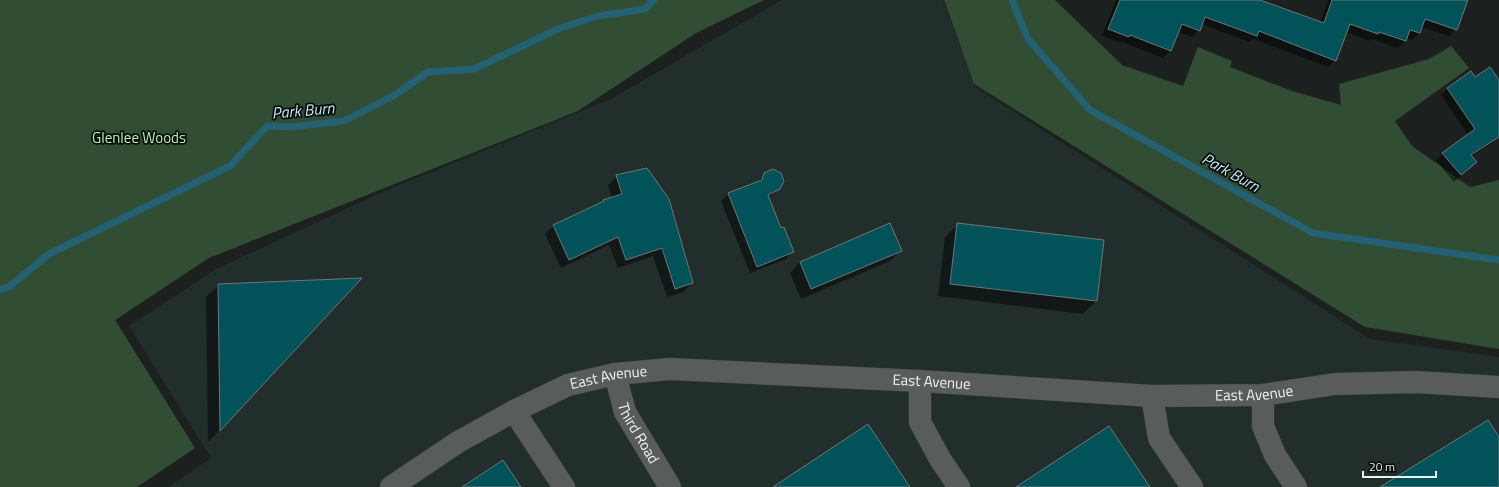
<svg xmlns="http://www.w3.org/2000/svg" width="1499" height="487" viewBox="0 0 1499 487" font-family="'Titillium Web',sans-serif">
<rect width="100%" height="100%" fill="#1c2120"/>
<!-- built -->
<path fill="#222e2c" d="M782,0H943L975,87L1370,339L1499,357V487H168L211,458L129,326L216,269L389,189L611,99Z"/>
<!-- green -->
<g fill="#314e35">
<path d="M0,0H764L696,33L578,111L209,258L115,320L195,448L137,487H0Z"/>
<path d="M944,0H1055L1122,65L1183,86L1198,47L1232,61L1230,67L1292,91L1341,105L1339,84L1429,59L1451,46L1469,68L1395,121L1412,146L1470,187L1499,180V349L1365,327L974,84Z"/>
</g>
<!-- shadow -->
<g fill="#0007">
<path d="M1116,0H1245L1320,23L1328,0H1467L1456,29L1449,36L1421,27L1419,33L1412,40L1406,38L1405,41L1398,48L1372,39L1370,41L1346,32L1335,60L1328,67L1253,39L1249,42L1201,24L1199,30L1192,37L1178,32L1170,51L1163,58L1122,42L1121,43L1102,36Z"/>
<path d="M1474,78L1499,82V138L1471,157L1476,162L1454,182L1436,160L1442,154L1468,135L1441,95L1447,89Z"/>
<path d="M765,174L779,189L768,198L780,230L793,251L786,259L750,273L721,201L728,194L757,183Z"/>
<path d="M617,176L692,283L683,292L667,297L653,256L618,268L609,245L561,268L545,234L553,226L612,198L608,185Z"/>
<path d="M958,224L1096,301L1083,314L938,296L945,237Z"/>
<path d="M901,250L890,261L801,299L790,273L800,262Z"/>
<path d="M360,279L220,430L208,442L206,297L219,285Z"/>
</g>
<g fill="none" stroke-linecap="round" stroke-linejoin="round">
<!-- stream -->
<g stroke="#236173" stroke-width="7">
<path d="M1012,0L1028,39L1090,110L1313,233L1499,260"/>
<path d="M0,290L9,287L49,254L230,166L267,126L292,127L344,121L393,96L428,72L474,69L560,28L598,16L645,9L654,0"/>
</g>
</g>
<!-- building -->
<g fill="#015359" stroke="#707676">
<path d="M1120,0H1260L1324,23L1332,0H1468L1457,30L1425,19L1420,33L1410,30L1406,41L1379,32L1378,34L1350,24L1336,61L1259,31L1257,36L1205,17L1200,31L1182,24L1171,51L1130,35L1129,37L1108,29Z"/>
<path d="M1490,67L1499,80V137L1471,155L1477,162L1461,175L1442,153L1475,129L1447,88L1471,71L1475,77Z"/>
<path d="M647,168L669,199L693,283L675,289L662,248L626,260L618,237L569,260L553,225L604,201L603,200L622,194L616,175Z"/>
<path d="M773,169L781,173L784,181L780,189L768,195L781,228L784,227L794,252L757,267L728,193L762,180L764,173Z"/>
<path d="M890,223L902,251L811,289L800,262Z"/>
<path d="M957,223L1104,240L1097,301L950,284Z"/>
<path d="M362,278L220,431L218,284Z"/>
<path d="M1488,420L1499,437V487H1380Z"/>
<path d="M868,424L910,487H773Z"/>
<path d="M1109,426L1150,487H1016Z"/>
<path d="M503,460L521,487H462Z"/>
</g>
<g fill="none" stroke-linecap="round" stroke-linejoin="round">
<!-- street casing -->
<g stroke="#3a3d3d" stroke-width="23">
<g id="street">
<path id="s1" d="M615,374L625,412L670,487"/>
<path d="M920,381V422L940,459L959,487"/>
<path d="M1263,395V426L1275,455L1296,487"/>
<path d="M1152,396L1159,438L1192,487"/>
<path d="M514,411L564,487"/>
<path id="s2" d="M391,487L458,442L514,411L568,385L615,374L670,369L920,381L1152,396L1263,395L1335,384L1416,382L1499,387"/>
</g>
</g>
<!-- street -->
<use href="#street" stroke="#585d5c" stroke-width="22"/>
</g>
<g text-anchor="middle" stroke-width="3.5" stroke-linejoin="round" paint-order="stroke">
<!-- park labels -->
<g font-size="15" fill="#adf7b5" stroke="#080a09">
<text x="139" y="143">Glenlee Woods</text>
</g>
<!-- street labels -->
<g font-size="15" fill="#eef1f1" stroke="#080a09">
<text dy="5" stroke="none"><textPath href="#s2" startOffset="246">East Avenue</textPath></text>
<text dy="5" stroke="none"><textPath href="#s2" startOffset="570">East Avenue</textPath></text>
<text dy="5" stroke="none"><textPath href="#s2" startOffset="893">East Avenue</textPath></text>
<text dy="5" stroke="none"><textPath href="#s1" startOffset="64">Third Road</textPath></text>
</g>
<!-- water labels -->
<g font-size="16" font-style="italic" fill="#c0e9f7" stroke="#080a09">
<text transform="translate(303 110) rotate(-5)" y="6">Park Burn</text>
<text transform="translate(1231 172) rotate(29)" y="6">Park Burn</text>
</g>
</g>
<!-- scale -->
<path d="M1363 471v6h73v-6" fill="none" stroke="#eef1f1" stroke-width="2"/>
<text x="1369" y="471" font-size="12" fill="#eef1f1" stroke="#080a09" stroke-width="3" paint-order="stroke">20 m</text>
</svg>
